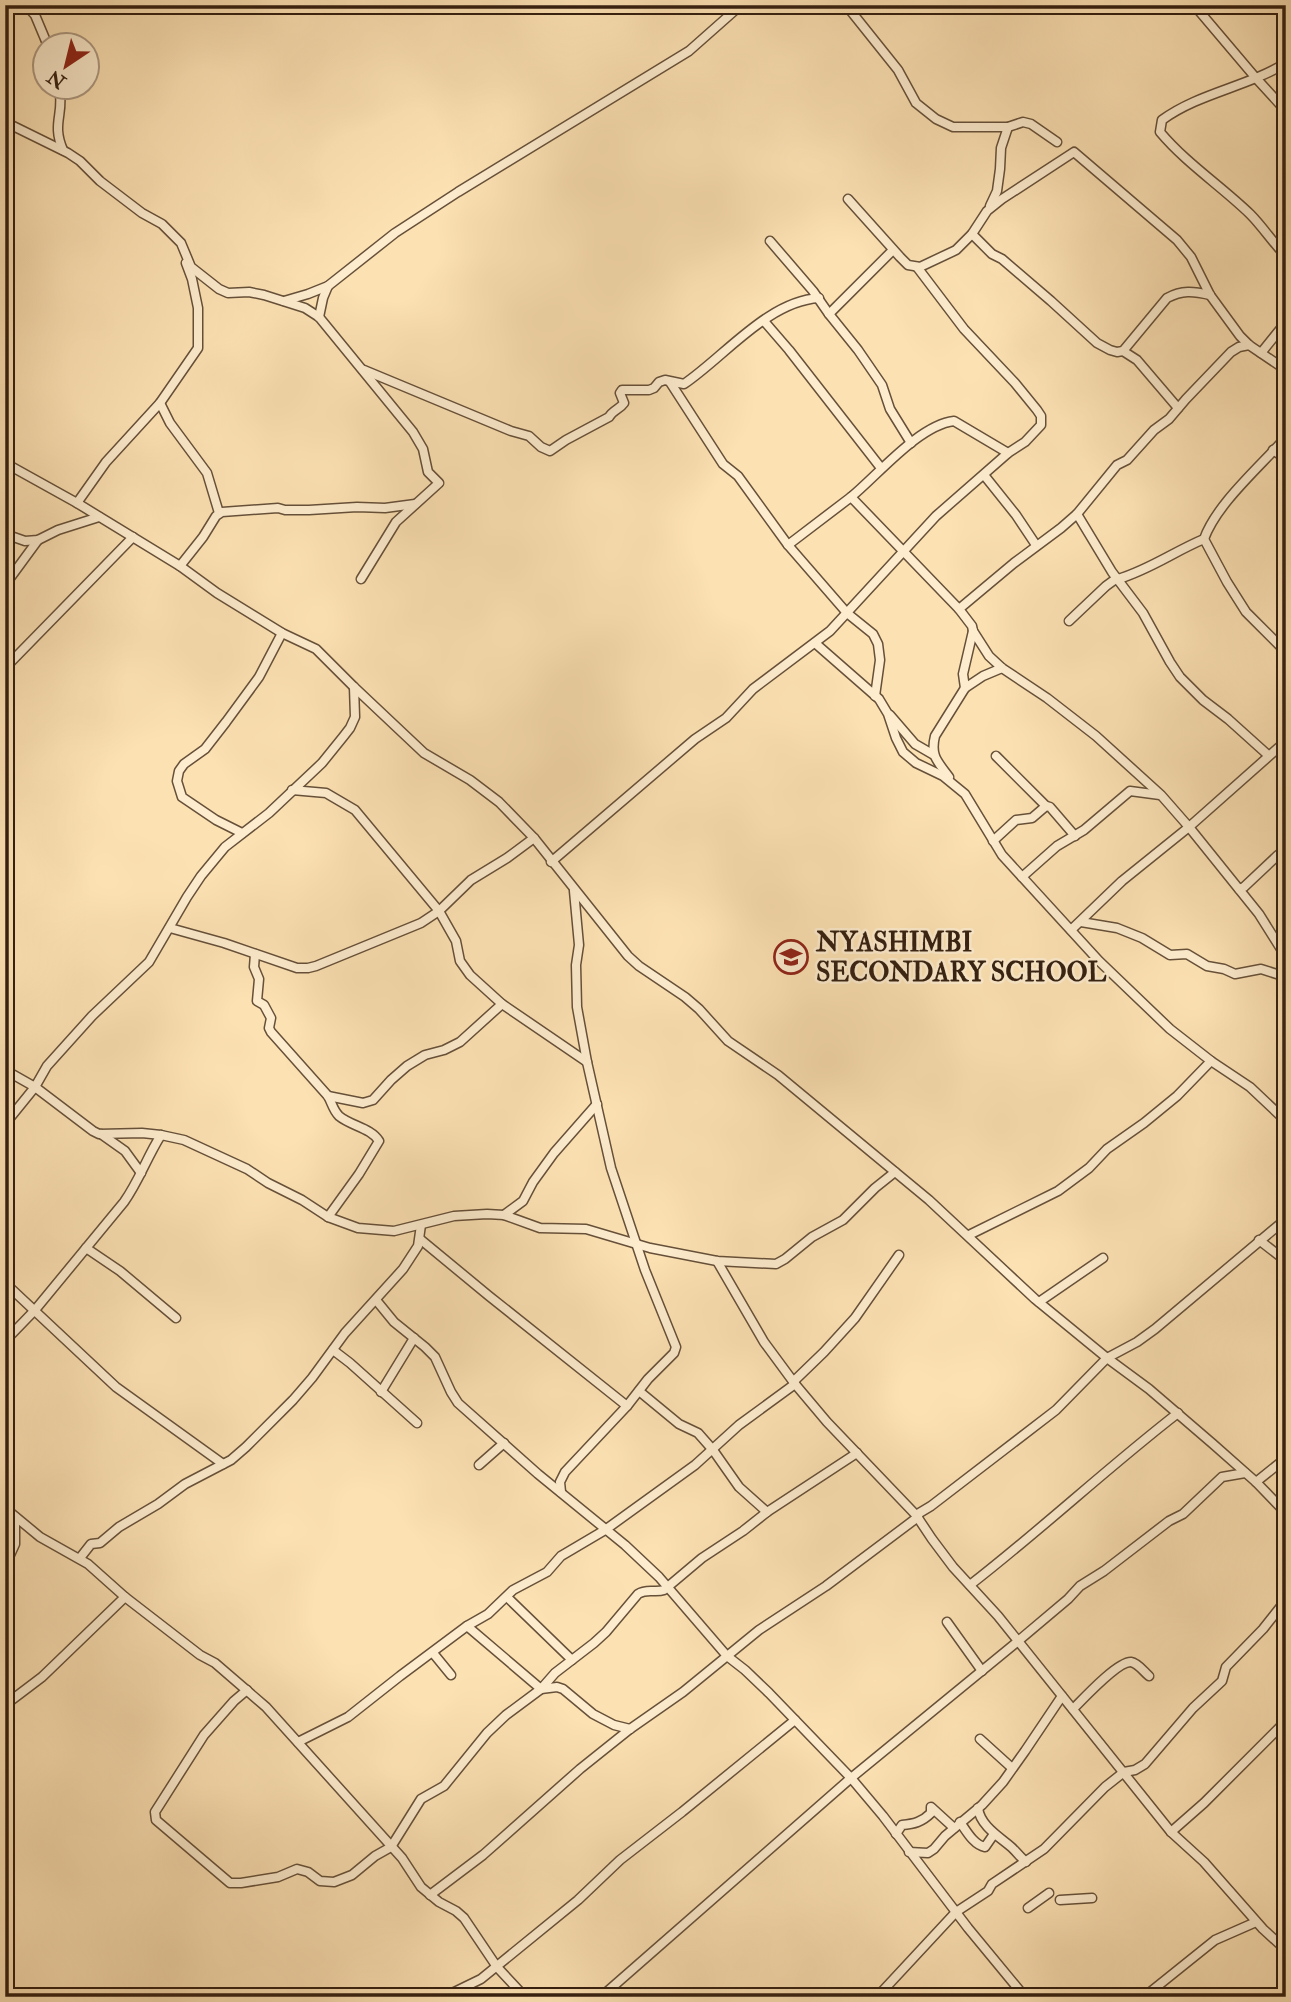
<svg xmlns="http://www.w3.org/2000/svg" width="1291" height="2002" viewBox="0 0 1291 2002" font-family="'IM FELL Double Pica',serif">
<rect width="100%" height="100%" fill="#fce1b3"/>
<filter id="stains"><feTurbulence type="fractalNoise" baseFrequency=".00286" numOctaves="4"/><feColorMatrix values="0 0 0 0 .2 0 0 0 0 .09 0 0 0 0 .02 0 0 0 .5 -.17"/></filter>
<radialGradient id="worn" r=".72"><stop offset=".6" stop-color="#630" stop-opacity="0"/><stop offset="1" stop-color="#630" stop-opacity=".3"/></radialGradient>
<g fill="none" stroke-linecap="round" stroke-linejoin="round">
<!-- minor casing -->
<g stroke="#665039" stroke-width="11">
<g id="minor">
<path d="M26,5L35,15L48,46"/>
<path d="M846,5L898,70L916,103L936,119L953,127H1008L1023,122L1031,124L1057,142"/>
<path d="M1194,5L1255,77L1286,111"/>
<path d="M1286,63C1247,87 1199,93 1162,120L1160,132C1186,163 1221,186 1250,214C1263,227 1273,243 1286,256"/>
<path d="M59,88C65,113 51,123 63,150"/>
<path d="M5,122L68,153L80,161L100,181L142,213L162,224L181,243L191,267L219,289L228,293L249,292L264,295L305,308L319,317L413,432L423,449L428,472L439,483L396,522L361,579"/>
<path d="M848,199L900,257L908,265L920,267L956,250L972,234L987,211L1002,199L1074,152L1177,240L1191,257L1210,295L1240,336L1249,345L1286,370"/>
<path d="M990,206L997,191L1000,169L1001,148L1008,127"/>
<path d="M972,234L992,254L1002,259L1051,301L1097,343L1110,350L1117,352L1123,351L1167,298C1182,290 1193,291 1210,295"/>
<path d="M770,241L813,291L829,314L858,350L882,385L890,409L911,443"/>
<path d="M284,301L308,294L328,286L395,233L458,192L689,51L741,5"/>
<path d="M829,314L893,250"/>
<path d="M319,317L323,298L328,286"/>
<path d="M764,321L789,350L881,468"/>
<path d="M1249,345L1239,347L1231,352L1186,399L1169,419L1154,430L1127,460L1117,465L1077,514L1061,528L1014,563L959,609L972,626L973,631L989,656L1002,668L1047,698L1096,736L1161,795L1189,827L1259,914L1286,957"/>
<path d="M1123,351L1137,360L1178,408"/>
<path d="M1261,353L1286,322"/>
<path d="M364,370L511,431L529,436L541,447L550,451L566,440L609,417C613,410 620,409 624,403L620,393L622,390H649L654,388L659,382L665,380L684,384C724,357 768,301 819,298"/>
<path d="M670,382L723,464L738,476L788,545L847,613L873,634L878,644L880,660L875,696"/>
<path d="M160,403L170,423L207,473L219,513"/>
<path d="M1273,450L1286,459"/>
<path d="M5,463L77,503L180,566L217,593L282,633L316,649L354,687L424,753L470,780L499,802L534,838L628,956L639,966L685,997L699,1009L728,1041L778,1075L929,1200L1035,1299L1107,1358L1149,1389L1213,1444L1256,1482L1286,1513"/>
<path d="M984,475L1016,515L1036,545"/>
<path d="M851,497C878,475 919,425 954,421L1008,453"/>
<path d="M77,503L106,462L160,403L198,348V308L192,279L186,263"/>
<path d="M1077,514L1112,572L1143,613L1170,662L1180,677L1203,700L1228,719L1268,755"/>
<path d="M5,534L25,541L38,540L58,530L99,517"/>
<path d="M1204,539L1227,582L1246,612L1286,652"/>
<path d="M788,545L851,497L959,609"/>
<path d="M180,566L203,537L216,516L222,512L278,508L285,510H309L357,507L385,508L415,504"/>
<path d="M1118,579C1149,570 1175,551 1204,539C1217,503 1261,466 1286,437"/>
<path d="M5,585L38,540"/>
<path d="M1069,621L1106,586L1117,578"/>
<path d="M815,643L879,699L888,714L896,738L903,752L916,763L943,776L965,794L1002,855L1099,961L1170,1029L1211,1061L1250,1087L1286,1121"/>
<path d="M5,668L133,537"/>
<path d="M965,688L983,676L1002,668"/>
<path d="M890,715L915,744L934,755"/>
<path d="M996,756L1046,806"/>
<path d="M949,777C938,762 930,756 935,736L965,688L963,674L973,631"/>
<path d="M292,790L326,793L355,810L439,911L456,941L460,961L470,975L502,1004L587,1062"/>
<path d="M242,833L216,820L182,797L177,781L179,771L184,764L205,749L226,722L259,677L282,633"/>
<path d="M993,841L1016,820L1032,818L1046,806L1050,807L1075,836"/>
<path d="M551,862L695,739L726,718L753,689L830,631L936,516L1008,453L1025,442L1041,425V416L1037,410L1015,383L964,329L917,267"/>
<path d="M1022,877L1057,846L1084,830L1130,791L1160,795"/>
<path d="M1239,889L1244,887L1278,855H1286"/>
<path d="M1081,922L1117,928L1142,938L1170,955L1187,954L1207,966L1224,969L1235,974L1261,969L1286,977"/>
<path d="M170,928L224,943L297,968H308L316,966L421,923L439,911L471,880L507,858L534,838"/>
<path d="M1071,930L1122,881L1189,827L1286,741"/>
<path d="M255,954L254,967L259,979L257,1001L264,1005L271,1018L269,1028L271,1032L328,1096C332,1103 333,1110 339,1116C351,1126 371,1128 379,1141L359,1174L328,1217"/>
<path d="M5,1070L35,1087L93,1131L99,1134L142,1133L161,1135L184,1140L247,1169L268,1183L302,1200L328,1217L358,1228L394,1231L454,1216L487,1214L504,1215L540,1228L586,1229L650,1248L717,1261L776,1264L785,1259L812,1237L843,1220L875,1188L895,1172"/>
<path d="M328,1096L363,1103L373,1100L391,1080L407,1066L425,1055L444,1050L460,1042L502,1004"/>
<path d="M5,1124L35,1087L47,1066L92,1016L149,962L187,897L201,876L225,847L269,813L322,763L343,737L350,728L355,717L354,687"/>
<path d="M101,1134L125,1151L141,1173"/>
<path d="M504,1215L523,1201L533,1182L554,1153L597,1104"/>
<path d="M969,1235L1058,1191L1089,1168L1107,1149L1144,1123L1177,1096L1211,1061"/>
<path d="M420,1239L489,1296L627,1406"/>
<path d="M1259,1240L1286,1261"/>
<path d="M86,1248L120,1271L176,1318"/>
<path d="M717,1261L764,1342L795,1384L827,1422L916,1515L932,1539L953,1567L998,1616L1171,1832L1204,1862L1263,1929L1286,1950"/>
<path d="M5,1283L116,1387L223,1464"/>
<path d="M376,1300L394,1322L425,1347L435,1357L451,1392L458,1403L538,1474L625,1545L659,1577L727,1656L745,1670L769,1693L851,1778L883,1816L968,1928L1025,1997"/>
<path d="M1039,1302L1103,1258"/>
<path d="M5,1341L35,1310L124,1202C139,1181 147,1157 161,1135"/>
<path d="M333,1350L350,1363L417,1423"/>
<path d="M794,1381L824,1352L855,1318L899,1255"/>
<path d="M639,1391L679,1424L698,1433L713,1450L739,1487L767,1512"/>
<path d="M381,1392L414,1338"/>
<path d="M479,1465L504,1443"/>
<path d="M1256,1482L1286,1458"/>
<path d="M561,1492L560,1482L565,1472L627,1406L648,1379L674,1353L676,1347L645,1270L611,1168L587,1062L577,1007L576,965L579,945L574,891"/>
<path d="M5,1508L40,1537L88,1564L125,1597L200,1655L215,1663L266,1707L402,1858L421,1887L439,1902L456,1911L464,1918L497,1967L525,1997"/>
<path d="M916,1515L931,1506L1056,1410L1107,1358L1137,1342L1155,1329L1286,1219"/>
<path d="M80,1558L91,1544L100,1543L119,1527L158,1504L185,1484L231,1460L246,1447L293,1400L312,1378L345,1333L403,1269L418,1246L421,1225"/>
<path d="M5,1566L15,1544V1517"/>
<path d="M970,1585C1041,1530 1107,1468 1178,1413"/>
<path d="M507,1597L572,1660"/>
<path d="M947,1622L982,1671"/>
<path d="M467,1626L541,1689L557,1687L563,1689L593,1714L614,1725L630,1729"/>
<path d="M433,1653L451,1675"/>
<path d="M247,1690L234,1701L204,1735L155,1812L156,1820L230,1883H241L278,1877L297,1869L308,1872L320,1881L334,1882L352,1875L375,1856L391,1847L421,1799L444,1786L487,1733L506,1715L541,1689L555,1673L594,1643L606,1632L638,1594C647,1588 655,1593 664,1590L702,1558L743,1531L767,1512L857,1453"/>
<path d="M5,1705L42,1677L125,1597"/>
<path d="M1073,1709C1083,1699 1118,1661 1131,1662C1138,1663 1144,1672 1149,1676"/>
<path d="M980,1739L1012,1768"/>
<path d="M298,1742L348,1717L400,1676L467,1626L488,1614L513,1590L547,1572L561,1556L605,1530L695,1465L739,1425L795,1384"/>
<path d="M978,1808C980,1825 998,1836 1010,1846C1016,1851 1020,1857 1026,1862"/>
<path d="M960,1822C967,1832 974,1845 985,1847L994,1834"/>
<path d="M1171,1832L1204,1803L1286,1721"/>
<path d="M896,1834L902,1825C914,1824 922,1822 931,1813V1807L954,1828"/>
<path d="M909,1852L928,1853L934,1849L945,1836L982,1805L1003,1782L1025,1751L1062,1696"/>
<path d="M430,1895L483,1855L580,1769L630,1729L683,1692L759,1630L826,1586L918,1517"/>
<path d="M1060,1900L1092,1898"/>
<path d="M1028,1908L1049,1893"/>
<path d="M444,1997L481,1979L578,1900L620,1860L682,1812L795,1720"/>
<path d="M601,1997L851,1778L1017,1642L1068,1599L1080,1586L1104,1571L1169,1521L1183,1514L1222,1477L1245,1473"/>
<path d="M877,1997L956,1912L988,1891L992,1884L1044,1849L1105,1787L1124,1772L1135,1770L1145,1764L1193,1708L1222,1681L1226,1667L1263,1629L1286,1600"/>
<path d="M1144,1997L1215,1940L1256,1922"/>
</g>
</g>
<!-- minor -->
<use href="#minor" stroke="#fdecce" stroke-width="8"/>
</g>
<!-- icons -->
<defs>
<g id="school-ring" transform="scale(1.75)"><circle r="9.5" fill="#fdecce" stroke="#8f2418" stroke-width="1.5"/><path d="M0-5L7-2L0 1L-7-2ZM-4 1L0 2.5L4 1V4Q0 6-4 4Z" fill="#8f2418"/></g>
</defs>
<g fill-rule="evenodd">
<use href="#school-ring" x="791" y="957"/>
</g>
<g text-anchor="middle" stroke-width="5" stroke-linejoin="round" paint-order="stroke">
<!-- poi labels -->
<g font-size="26" font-weight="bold" fill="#341f10" stroke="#fdecce" text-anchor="start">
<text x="816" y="951">NYASHIMBI<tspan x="816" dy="30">SECONDARY SCHOOL</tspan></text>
</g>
</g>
<!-- margin -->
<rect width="1291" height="2002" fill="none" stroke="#fce1b3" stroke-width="28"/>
<rect x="7" y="7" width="1277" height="1988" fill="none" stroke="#341f10" stroke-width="3.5"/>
<rect x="14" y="14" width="1263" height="1974" fill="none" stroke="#341f10" stroke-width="2"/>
<!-- north arrow -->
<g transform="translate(66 66) rotate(215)"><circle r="33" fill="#fdecce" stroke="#ad9a82" stroke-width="2"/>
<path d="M0-5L12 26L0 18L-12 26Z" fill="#8f2418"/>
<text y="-10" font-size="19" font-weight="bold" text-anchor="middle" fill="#341f10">N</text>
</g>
<rect width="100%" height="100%" filter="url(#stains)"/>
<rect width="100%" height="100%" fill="url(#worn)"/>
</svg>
